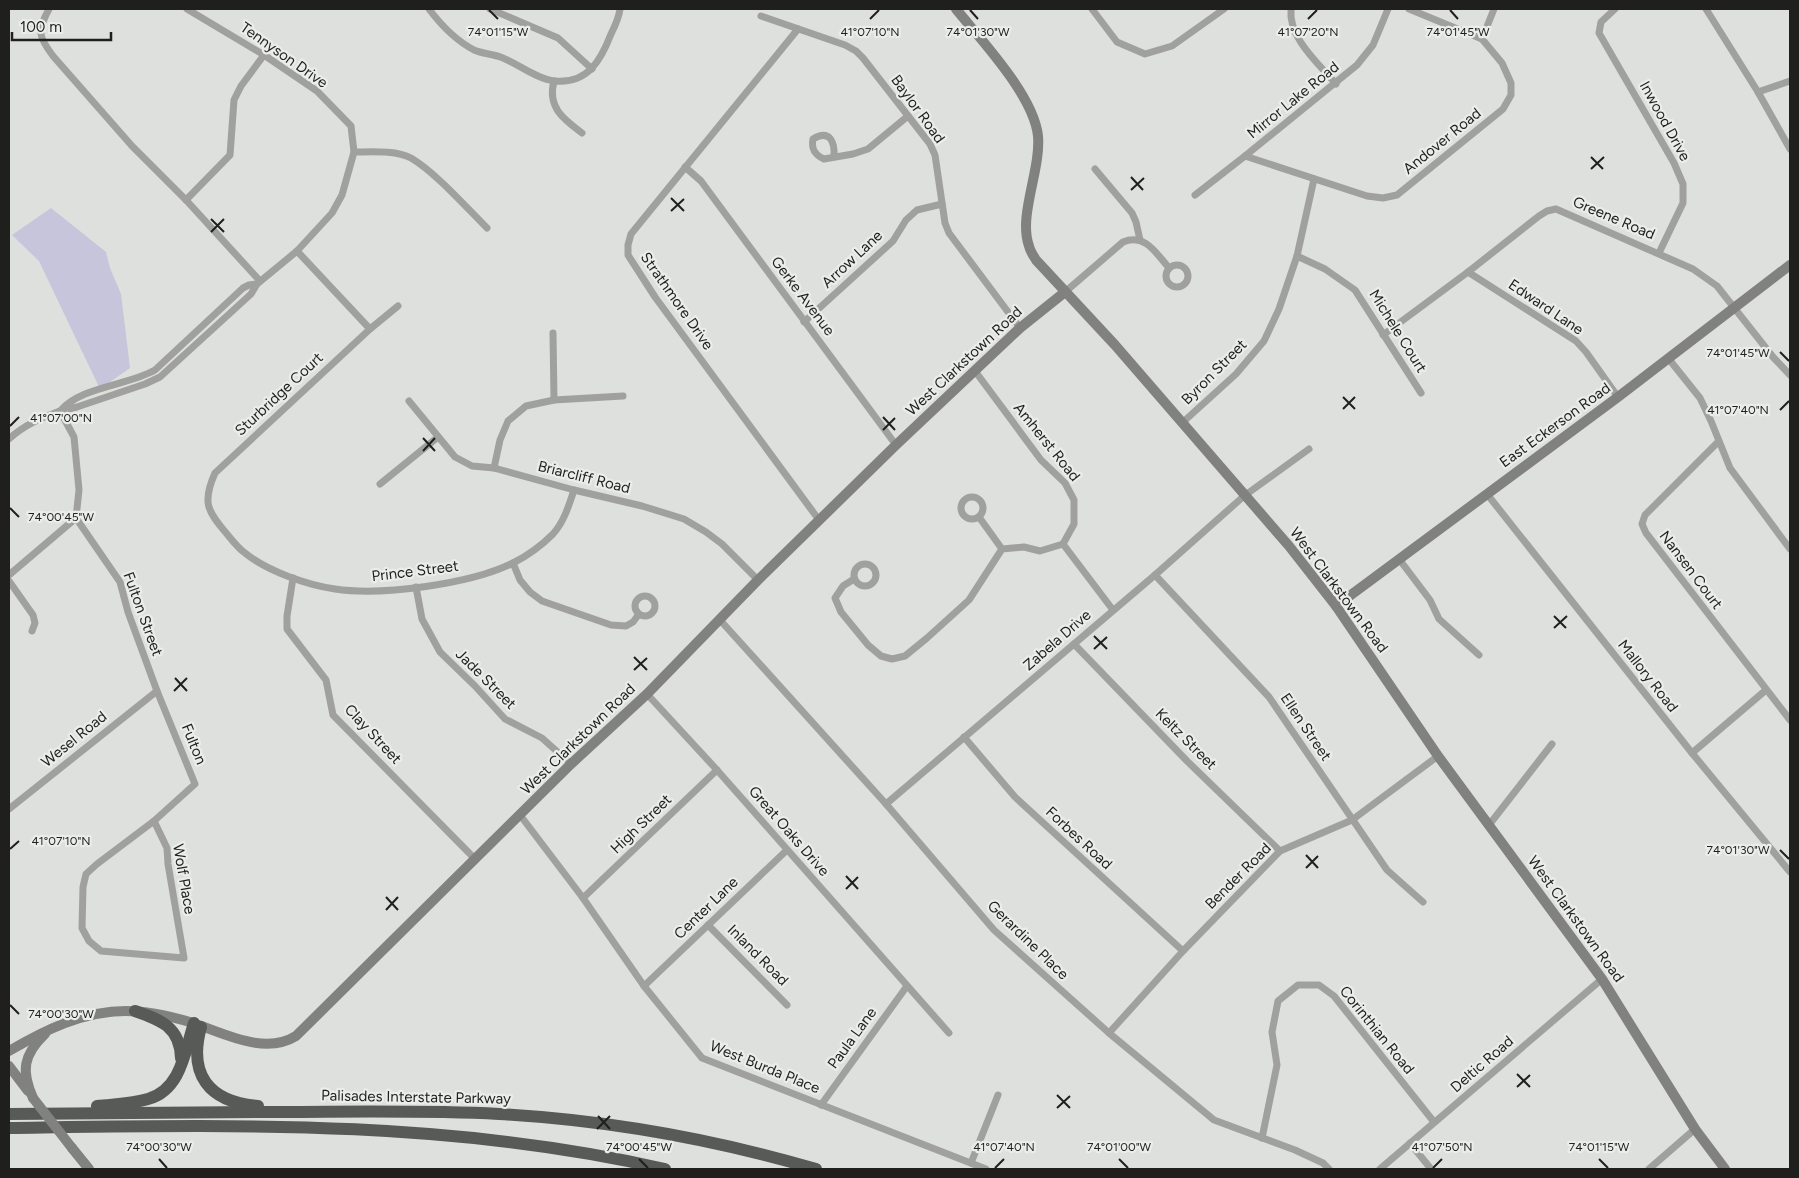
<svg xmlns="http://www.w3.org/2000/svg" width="1799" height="1178" viewBox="0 0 1799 1178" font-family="Figtree,sans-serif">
<rect width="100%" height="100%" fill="#dee0dd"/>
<!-- green -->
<path fill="#c7c5dc" d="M51,208L106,252L110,268L121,294L130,368L100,389L39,261L12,235Z"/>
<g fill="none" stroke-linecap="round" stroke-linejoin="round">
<!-- street -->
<g stroke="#a0a19f" stroke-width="7">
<path d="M49,9C37,31 38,36 53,56L132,146L186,200L260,281"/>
<path d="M187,9L264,55L317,91L351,126L354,152L342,195L332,213L297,251L257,284L251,294L160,377L145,384L77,407L60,411C82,386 127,386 155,370L243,288L249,285L257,284"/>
<path d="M429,9C441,25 455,40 474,50C483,54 494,54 503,58C520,65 537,79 555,81C588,84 601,60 611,34C615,26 619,17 620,9"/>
<path d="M490,9L558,38L592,69"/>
<path d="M1092,9L1117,42L1145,54L1172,46L1224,9"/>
<path d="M1291,9C1288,38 1319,64 1336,84"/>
<path d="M1615,9L1601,22L1599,33L1674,163L1683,184V203L1659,253"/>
<path d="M1706,9L1758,92L1790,149"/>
<path d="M761,16L845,45L856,51L863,58L930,144L935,155L945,223L949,233L1020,328"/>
<path d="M798,29L631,234L628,245V255L655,297L819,520"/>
<path d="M1482,39L1494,9"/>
<path d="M554,81C547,107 563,119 582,133"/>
<path d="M1758,92L1790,81"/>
<path d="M354,152C370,152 396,150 411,158C435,172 467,208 487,228"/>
<path d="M1245,156L1367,196L1383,198L1397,195L1503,109L1511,95V83L1502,63L1482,39L1409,9"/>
<path d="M834,157C835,142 830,129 813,139C811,149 815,155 824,159L853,154L868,149L908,116"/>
<path d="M685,167L701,181L896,445"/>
<path d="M1095,169L1132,213L1136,222L1140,240"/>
<path d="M1195,195L1245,156L1357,65L1373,45L1388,9"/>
<path d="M186,200L230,155L234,100L241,86L264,55"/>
<path d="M297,251L370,329"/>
<path d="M1297,256L1325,269L1355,290L1421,393"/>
<circle cx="1177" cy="276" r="11"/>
<path d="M1468,272L1576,341L1586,352L1618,397"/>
<path d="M1065,292L1123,242C1145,233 1156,253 1169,268"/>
<path d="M398,306L370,329L215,473C202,502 207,511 227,534C232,540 238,548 245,553C267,571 307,585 335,589C382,596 471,584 513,563C527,556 542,545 553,534C564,522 569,505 574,490"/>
<path d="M804,322L893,241L906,220L917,210L942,204"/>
<path d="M553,333L554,400"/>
<path d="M1383,335L1468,272L1539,216L1547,211L1556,209L1693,269L1717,286L1773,357L1790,375"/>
<path d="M1668,358L1700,398L1711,421L1730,468L1790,549"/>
<path d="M975,371L1041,460L1065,483L1074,500V524L1063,544"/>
<path d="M409,401L455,457L472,466L494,468L574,490L642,506L684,519L706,532L722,544L758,580"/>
<path d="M1182,423L1236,374L1264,341L1279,309L1297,256L1314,179"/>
<path d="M9,439C24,425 41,418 60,411L74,437L79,490L76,518L120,582L128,612L157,691L195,784L154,821"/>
<path d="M1718,442L1645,515L1642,524L1646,533L1790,720"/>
<path d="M494,468L500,440L508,421L526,406L554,400L623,396"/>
<path d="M380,484L438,437"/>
<path d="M1487,494L1692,753L1790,872"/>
<circle cx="972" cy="508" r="11"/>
<path d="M979,517L1002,549"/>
<path d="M1063,544L1113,610"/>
<path d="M1399,559L1430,600L1439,619L1479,655"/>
<path d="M513,563L520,580L530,592L542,601L611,625L626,626L633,622L639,614"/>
<circle cx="865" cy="575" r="11"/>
<path d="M9,575L76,518"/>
<path d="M1155,575L1269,697L1387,870L1423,902"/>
<path d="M293,578L287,616V629L326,680L333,715L475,859"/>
<path d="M854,579L843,586L835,598L841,612L868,645L881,656L892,659L905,656L927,638L969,600L1002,549L1024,547L1040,551L1063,544"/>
<path d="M9,581L33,615L35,623L32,631"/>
<path d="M416,587L422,619L440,652L475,686L505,719L542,738L571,764"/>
<circle cx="645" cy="606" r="10"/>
<path d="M720,620L886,804L994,930L1109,1033L1214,1120L1295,1150L1323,1163L1329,1169"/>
<path d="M1074,644L1187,761L1280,851"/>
<path d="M647,694L717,770L949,1033"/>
<path d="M964,737L1015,797L1183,951"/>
<path d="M1692,753L1766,690"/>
<path d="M886,804L1155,575L1244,496L1309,449"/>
<path d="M9,809L157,691"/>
<path d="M520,815L583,898L644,986L702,1058L986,1169"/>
<path d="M154,821L167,848L168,864L184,958L101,951L89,941L82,928L83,887L86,874L97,864Z"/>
<path d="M1489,825L1552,744"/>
<path d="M583,898L717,770"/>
<path d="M708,925L787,1005"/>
<path d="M644,986L787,850"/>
<path d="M1109,1033L1183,951L1280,851L1352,820L1438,756"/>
<path d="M821,1105L907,986"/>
<path d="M1262,1138L1277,1065L1272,1032L1278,1001L1298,985H1319L1334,996L1434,1122"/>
<path d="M1410,1143L1431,1169"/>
<path d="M971,1163L998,1095"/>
<path d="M1380,1169L1602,979"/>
<path d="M1649,1169L1695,1129"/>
</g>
<!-- secondary -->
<g stroke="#818280" stroke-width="10">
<path d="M956,9C982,41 1034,96 1038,136C1041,170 1018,216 1029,246C1030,251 1033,255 1036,260L1115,345L1289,546L1336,606L1438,756L1602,979L1695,1129L1725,1169"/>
<path d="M1336,606L1618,397L1790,265"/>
<path d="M9,1051C45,1030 83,1011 126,1011C148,1011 169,1016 190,1022C222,1032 264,1056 296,1036L571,764L647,694L758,580L896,445L1020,328L1065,292"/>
<path d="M9,1066L28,1091"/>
<path d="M33,1098C21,1071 23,1055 45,1034"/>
<path d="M72,1148L89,1169"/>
</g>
<!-- highway -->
<g stroke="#585a57" stroke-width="12">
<path d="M135,1011C161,1020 180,1027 181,1058"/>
<path d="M201,1027C188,1074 208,1102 258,1106"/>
<path d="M97,1106C114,1104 132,1104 148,1099C181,1090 185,1051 194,1023"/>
<path d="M9,1114C96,1113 183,1112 270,1112C346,1112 423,1110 499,1114C607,1120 713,1139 816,1169"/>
<path d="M9,1128C230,1125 447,1119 665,1169"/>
</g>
<!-- secondary-bridge -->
<path stroke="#818280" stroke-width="10" d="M33,1098L72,1148"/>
</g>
<!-- ticks -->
<path fill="none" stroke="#1f201e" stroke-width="2" d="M489,10L498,19M970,10L978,19M1450,10L1458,19M870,19L879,10M1308,19L1317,10M1591,157L1603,169M1591,169L1604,157M1131,177L1143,190M1131,190L1144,178M671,198L684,211M671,211L684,199M211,219L224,232M211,232L224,219M1780,352L1789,361M1343,397L1355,409M1343,409L1355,397M1780,410L1789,401M883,417L895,430M10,426L19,417M883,430L895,418M423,438L435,451M423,451L435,438M10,508L19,517M1554,616L1566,628M1554,628L1567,616M1094,636L1107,649M1094,649L1107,637M634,657L647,670M634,670L647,658M175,678L187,691M174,691L187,678M10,849L19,841M1780,850L1789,859M1306,855L1318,868M1306,868L1318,856M846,876L858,889M846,889L858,877M386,897L398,910M386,910L398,897M10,1005L19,1014M1517,1074L1530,1087M1517,1087L1530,1075M1057,1095L1070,1108M1057,1108L1070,1096M598,1116L610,1129M597,1129L610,1116M159,1159L167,1168M639,1159L648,1168M1119,1159L1128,1168M1599,1159L1608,1168M995,1168L1004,1159M1433,1168L1442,1159"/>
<g text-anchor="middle" stroke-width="4.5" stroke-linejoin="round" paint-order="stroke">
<!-- street labels -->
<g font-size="15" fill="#1f201e" stroke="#ebedea">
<text transform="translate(284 55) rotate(35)" y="5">Tennyson Drive</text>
<text transform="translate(1293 100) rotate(-39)" y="5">Mirror Lake Road</text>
<text transform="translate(918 109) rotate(54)" y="5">Baylor Road</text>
<text transform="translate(1665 121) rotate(61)" y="5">Inwood Drive</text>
<text transform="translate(1442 141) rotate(-39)" y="5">Andover Road</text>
<text transform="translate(1614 218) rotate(23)" y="5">Greene Road</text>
<text transform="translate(852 259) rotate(-43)" y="5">Arrow Lane</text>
<text transform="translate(803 296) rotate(53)" y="5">Gerke Avenue</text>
<text transform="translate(677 301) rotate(55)" y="5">Strathmore Drive</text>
<text transform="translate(1546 307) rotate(34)" y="5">Edward Lane</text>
<text transform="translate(1398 331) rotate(58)" y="5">Michele Court</text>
<text transform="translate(964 361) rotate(-43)" y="5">West Clarkstown Road</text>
<text transform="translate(1214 372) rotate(-45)" y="5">Byron Street</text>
<text transform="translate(279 394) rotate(-43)" y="5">Sturbridge Court</text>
<text transform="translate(1555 425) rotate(-36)" y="5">East Eckerson Road</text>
<text transform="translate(1047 442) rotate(51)" y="5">Amherst Road</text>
<text transform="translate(584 477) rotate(14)" y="5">Briarcliff Road</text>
<text transform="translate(1691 570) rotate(53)" y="5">Nansen Court</text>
<text transform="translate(415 571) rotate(-7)" y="5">Prince Street</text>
<text transform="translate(1339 590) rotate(53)" y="5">West Clarkstown Road</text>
<text transform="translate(143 614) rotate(70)" y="5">Fulton Street</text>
<text transform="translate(1057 640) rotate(-41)" y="5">Zabela Drive</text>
<text transform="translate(1648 676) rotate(52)" y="5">Mallory Road</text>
<text transform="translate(486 679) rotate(45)" y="5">Jade Street</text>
<text transform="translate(1306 727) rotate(56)" y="5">Ellen Street</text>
<text transform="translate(373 734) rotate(47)" y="5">Clay Street</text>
<text transform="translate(74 739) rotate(-39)" y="5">Wesel Road</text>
<text transform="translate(578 739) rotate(-44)" y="5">West Clarkstown Road</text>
<text transform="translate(1186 739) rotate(45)" y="5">Keltz Street</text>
<text transform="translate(194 744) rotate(68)" y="5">Fulton</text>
<text transform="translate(641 824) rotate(-44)" y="5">High Street</text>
<text transform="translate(789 831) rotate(49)" y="5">Great Oaks Drive</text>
<text transform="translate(1079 838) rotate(43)" y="5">Forbes Road</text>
<text transform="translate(1238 876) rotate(-45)" y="5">Bender Road</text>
<text transform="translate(184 879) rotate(80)" y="5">Wolf Place</text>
<text transform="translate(706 908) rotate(-44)" y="5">Center Lane</text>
<text transform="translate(1576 919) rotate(54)" y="5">West Clarkstown Road</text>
<text transform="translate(1028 940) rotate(44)" y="5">Gerardine Place</text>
<text transform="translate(758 955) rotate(45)" y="5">Inland Road</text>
<text transform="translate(1377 1030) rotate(51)" y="5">Corinthian Road</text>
<text transform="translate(852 1038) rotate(-54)" y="5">Paula Lane</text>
<text transform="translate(1482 1064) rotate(-41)" y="5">Deltic Road</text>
<text transform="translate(765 1067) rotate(22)" y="5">West Burda Place</text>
<text transform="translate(416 1097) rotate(1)" y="5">Palisades Interstate Parkway</text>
</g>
</g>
<g font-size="12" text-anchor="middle" fill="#1f201e" stroke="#ebedea" stroke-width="4.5" stroke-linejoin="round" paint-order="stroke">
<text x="870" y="36">41°07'10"N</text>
<text x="1308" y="36">41°07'20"N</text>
<text x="498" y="36">74°01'15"W</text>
<text x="978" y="36">74°01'30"W</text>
<text x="1458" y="36">74°01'45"W</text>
<text x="1738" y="357">74°01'45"W</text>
<text x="1738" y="414">41°07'40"N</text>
<text x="61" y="422">41°07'00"N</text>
<text x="61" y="521">74°00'45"W</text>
<text x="61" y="845">41°07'10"N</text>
<text x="1738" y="854">74°01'30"W</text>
<text x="61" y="1018">74°00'30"W</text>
<text x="159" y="1151">74°00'30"W</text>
<text x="639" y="1151">74°00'45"W</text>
<text x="1119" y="1151">74°01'00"W</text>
<text x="1599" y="1151">74°01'15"W</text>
<text x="1004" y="1151">41°07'40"N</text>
<text x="1442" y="1151">41°07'50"N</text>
</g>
<!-- border -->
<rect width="1799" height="1178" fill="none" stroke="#1f201e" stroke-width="20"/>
<!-- scale -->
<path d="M12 32v8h99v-8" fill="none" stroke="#1f201e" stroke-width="2.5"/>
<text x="20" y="32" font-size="15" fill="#1f201e" stroke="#ebedea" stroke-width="4" paint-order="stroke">100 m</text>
</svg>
